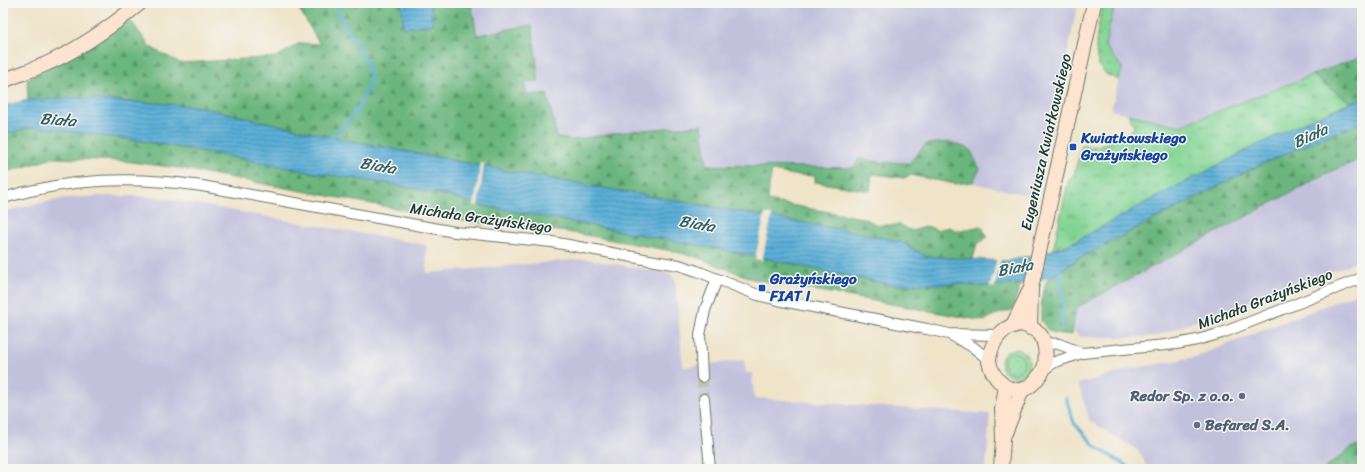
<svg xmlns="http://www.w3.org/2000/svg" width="1365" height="472" viewBox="0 0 1365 472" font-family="Sriracha,sans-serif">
<defs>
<pattern id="grass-tufts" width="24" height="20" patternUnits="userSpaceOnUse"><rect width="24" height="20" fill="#83d494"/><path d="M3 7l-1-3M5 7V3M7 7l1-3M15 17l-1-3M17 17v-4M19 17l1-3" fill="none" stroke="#6bad7a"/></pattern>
<pattern id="forest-firs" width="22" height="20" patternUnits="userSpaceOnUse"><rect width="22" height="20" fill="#6ab67e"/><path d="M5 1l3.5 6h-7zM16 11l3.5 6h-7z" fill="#579568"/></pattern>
<pattern id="garden-dots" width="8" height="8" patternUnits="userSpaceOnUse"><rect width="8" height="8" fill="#83d494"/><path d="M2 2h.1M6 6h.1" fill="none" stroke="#6bad7a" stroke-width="1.8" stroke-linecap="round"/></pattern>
<pattern id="water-rules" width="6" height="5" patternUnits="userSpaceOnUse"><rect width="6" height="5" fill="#5bafd7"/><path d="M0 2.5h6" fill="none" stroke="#4b90af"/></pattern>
</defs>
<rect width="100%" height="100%" fill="#f6f6f2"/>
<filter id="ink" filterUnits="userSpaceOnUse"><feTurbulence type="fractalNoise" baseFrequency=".025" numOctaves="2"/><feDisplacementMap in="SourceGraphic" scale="8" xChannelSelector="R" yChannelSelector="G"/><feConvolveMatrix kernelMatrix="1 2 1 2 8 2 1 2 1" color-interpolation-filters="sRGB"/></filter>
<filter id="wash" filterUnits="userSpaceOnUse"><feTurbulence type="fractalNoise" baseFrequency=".012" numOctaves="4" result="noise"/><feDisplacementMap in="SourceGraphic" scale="16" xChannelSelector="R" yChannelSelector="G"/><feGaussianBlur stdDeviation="0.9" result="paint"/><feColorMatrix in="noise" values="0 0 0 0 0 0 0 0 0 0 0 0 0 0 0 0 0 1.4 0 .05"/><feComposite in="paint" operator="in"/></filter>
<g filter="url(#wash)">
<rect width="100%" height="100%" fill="#efe3c8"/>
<!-- industrial -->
<g fill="#c2c1dc">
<path d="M353,3H1078L1045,160L1038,163L1036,171L1042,177L1037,197L859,158L854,168L707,165L571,139L389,94Z"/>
<path d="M1115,3H1362V56L1180,126L1111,110L1122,68L1105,46Z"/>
<path d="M1362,159V260L1153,337H1081L1074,332L1075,309L1331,171Z"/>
<path d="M100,196H141L161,198L426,245L427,273L585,259L671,274L675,280L683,367L744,360L746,373H752L754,398L990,414L986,469H3V212L26,206L66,198Z"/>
<path d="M1362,291V469H1148L1139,451L1090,421L1078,384L1131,369L1195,357Z"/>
</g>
<!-- grass -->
<g fill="url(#grass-tufts)" stroke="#518864">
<path d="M1103,3H1115L1105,46L1122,68L1119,80C1115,78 1108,76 1105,73C1088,59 1100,21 1103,3Z"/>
<path d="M1312,75L1350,102C1280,132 1212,168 1145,203C1114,219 1085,239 1053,250L1068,182L1074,174L1082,145L1092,147L1107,143L1126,135L1134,128L1133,123L1128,114L1180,126Z"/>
<circle cx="1015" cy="363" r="14"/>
</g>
<!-- forest -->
<g fill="url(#forest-firs)" stroke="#447a59">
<path d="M297,3H401L405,28L433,24L430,3H471L477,35L532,25L539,81L525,83L527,95L547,93L557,137L572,140L631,131L702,125L707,165L854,168L859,158L878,162L909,163L926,144L950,142L970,149L980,169L973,182L955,184L910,175L904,178L872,174L870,191L815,182V176L793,175L772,171L769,187L768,201L863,218L878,225H901L912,231L927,226L937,230L949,227L958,231L981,226L988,237L977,244L973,259L927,257L901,242L861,233L529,175L336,138L195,106L76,98L28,100L27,79L129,18L150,47L180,63L276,57L300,43L320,44L300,11Z"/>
<path d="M1362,56V98L1350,102L1312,75Z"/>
<path d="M1362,123V159L1331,171L1076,308L1072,335L1054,333L1048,330L1041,321V305L1046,282L1050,277L1078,259L1249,170L1326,136Z"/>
<path d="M36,127L142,141L218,154L310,172L390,184L446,195L479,205L734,252L892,285L961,284L983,286L1021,284L1012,310L994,315L984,321L753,279L693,256L667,250L568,232L463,221L178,168L123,161L54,158L3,173V134Z"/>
<path d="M1362,446V467L1356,469H1324L1351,448Z"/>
</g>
<!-- garden -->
<circle fill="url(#garden-dots)" stroke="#518864" cx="1014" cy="363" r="10"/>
<!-- water -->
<g fill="url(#water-rules)" stroke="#3d7686">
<path d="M401,3H430L433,24L404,28Z"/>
<path d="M76,98L195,106L336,138L529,175L861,233L901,242L927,257L1008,261L1053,250L1070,244L1143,204L1249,149L1309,120L1362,98V123L1326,136L1249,170L1078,259L1050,277L1021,284L983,286L961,284L892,285L734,252L479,205L446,195L390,184L310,172L218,154L142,141L36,127L3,134V106L28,100Z"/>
</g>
<!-- pier -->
<g fill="#efe3c8">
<path d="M481,163L484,164L478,206L474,205Z"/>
<path d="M765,214L772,215L762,260L755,259Z"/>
<path d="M997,258H1001L995,287H990Z"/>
</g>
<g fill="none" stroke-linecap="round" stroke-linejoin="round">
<!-- stream -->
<g stroke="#5bafd7" stroke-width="3">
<path d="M329,139L339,132L357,110L371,81L367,63L333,3"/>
<path d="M1060,268L1062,297V328"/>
<path d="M1066,398L1074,423L1096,447L1132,469"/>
</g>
</g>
</g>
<g filter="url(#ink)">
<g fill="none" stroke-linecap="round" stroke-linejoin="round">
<!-- street-tunnel -->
<path stroke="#c5c2aa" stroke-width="10" stroke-dasharray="10 5" stroke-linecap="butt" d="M702,377L704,399"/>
<!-- street casing -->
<g stroke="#687768" stroke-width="12">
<g id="street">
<path d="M3,198C70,178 134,176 202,186L455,232L552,242L660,262L679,265L697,271L758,295L782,301L927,329L949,334L998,335"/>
<path d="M951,335L973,347L989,360"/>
<path d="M1044,343L1059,344L1082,353"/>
<path d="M1044,369L1055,362L1082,353L1176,344L1197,340L1222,333L1362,278"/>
<path d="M702,377L700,335L705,310L717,279"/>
<path d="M704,399L710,469"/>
</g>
</g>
<!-- secondary casing -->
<g stroke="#687768" stroke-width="16">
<g id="secondary">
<path d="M3,81C17,75 32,70 46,64C80,49 112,26 140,3"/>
<path d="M1022,324C1027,326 1035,329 1039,333C1046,341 1047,358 1044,368C1043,371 1041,374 1039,376C1037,379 1034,383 1031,385C1013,400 992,380 989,361C989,355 992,347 995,341C1001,330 1010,325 1022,324Z"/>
<path d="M1013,325L1029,292"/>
<path d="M1030,328L1031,288L1094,3"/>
<path d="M1005,433L1022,390"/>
<path d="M1001,469L1003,439L1002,409L1006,387"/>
</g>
</g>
<!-- street -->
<use href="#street" stroke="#fff" stroke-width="10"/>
<!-- secondary -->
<use href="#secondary" stroke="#fde4d0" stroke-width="14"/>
</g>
</g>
<!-- markers -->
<g fill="#1a4fb4" stroke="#f6f6f2" stroke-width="1.5">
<rect x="1069" y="143" width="8" height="8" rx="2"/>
<rect x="758" y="284" width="8" height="8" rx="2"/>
</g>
<g fill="#5c6f8a" stroke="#f6f6f2" stroke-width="1.5">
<circle cx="1242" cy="396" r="4"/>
<circle cx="1197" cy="425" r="4"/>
</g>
<g text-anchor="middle" stroke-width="3" stroke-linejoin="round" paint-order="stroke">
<!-- transit labels -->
<g font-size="15" font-weight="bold" fill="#164399" stroke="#f6f6f2" text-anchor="start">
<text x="1081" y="143">Kwiatkowskiego<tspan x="1081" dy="17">Grażyńskiego</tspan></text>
<text x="770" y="284">Grażyńskiego<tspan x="770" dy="17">FIAT I</tspan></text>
</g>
<!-- street labels -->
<g font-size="15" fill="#1f3d34" stroke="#f6f6f2">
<text transform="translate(1046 142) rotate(-77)" y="5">Eugeniusza Kwiatkowskiego</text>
<text transform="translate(481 218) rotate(8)" y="5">Michała Grażyńskiego</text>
<text transform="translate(1265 299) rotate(-21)" y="5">Michała Grażyńskiego</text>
</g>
<!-- service labels -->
<g font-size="15" font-weight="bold" fill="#4e5e75" stroke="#f6f6f2" text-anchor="end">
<text x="1234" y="401">Redor Sp. z o.o.</text>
<text x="1205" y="430" text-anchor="start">Befared S.A.</text>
</g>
<!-- water labels -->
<g font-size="16" font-style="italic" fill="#315f65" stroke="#f6f6f2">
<text transform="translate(58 119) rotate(4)" y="6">Biała</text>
<text transform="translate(1310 135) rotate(-25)" y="6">Biała</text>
<text transform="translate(378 165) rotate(10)" y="6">Biała</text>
<text transform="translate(697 223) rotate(10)" y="6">Biała</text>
<text transform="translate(1015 267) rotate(-11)" y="6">Biała</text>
</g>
</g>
<!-- margin -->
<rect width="1365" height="472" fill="none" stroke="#f6f6f2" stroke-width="16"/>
</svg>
